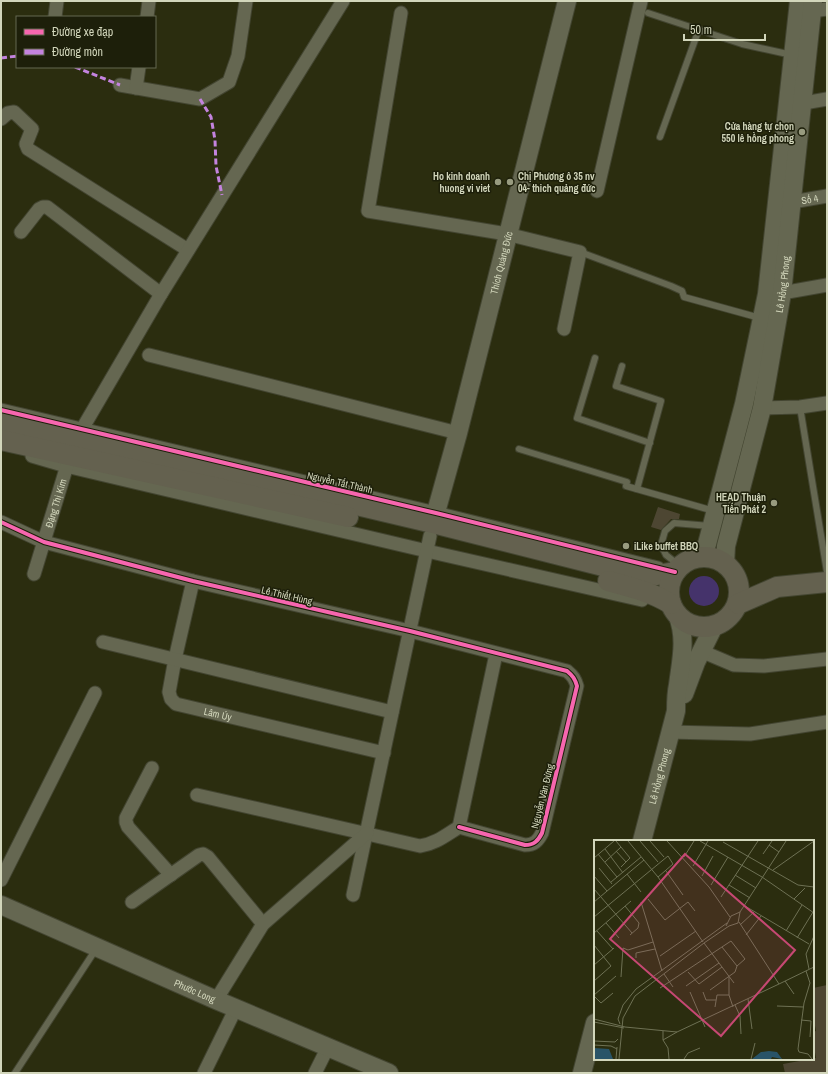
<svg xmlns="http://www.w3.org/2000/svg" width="828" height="1074" viewBox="0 0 828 1074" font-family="'Archivo Narrow',sans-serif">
<rect width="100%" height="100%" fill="#2b2d0f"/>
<!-- green -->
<circle fill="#45336b" cx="704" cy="591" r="15"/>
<!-- building -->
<g fill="#4d4632">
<path d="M658,507L680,514L679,519H671L661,530L651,527Z"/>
<path d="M827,985V1073H785L783,1064L816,1058L813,1041V1032L816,1031L813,1015V988Z"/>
</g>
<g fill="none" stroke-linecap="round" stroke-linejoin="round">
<!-- lane casing -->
<g stroke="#434531" stroke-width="8">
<g id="lane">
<path d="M648,13L742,44L792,55"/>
<path d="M660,137L699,29"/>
<path d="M580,252L671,286L682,291L684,297L760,318"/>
<path d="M595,358L577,418L650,443"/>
<path d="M622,366L616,386L661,401L637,489"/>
<path d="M800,407L827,572"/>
<path d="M519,449L627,482L626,486L714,511"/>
<path d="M680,566L666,555L661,545L665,531L674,523L710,526"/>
<path d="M15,1073L96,949"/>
</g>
</g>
<!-- street casing -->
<g stroke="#434531" stroke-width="15">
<g id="street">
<path d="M812,11L827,9"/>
<path d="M401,13L368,211L507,234L580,252L564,329"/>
<path d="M55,17L57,1"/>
<path d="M147,17L149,1"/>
<path d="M120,85L200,99L229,82L238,56L246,1"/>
<path d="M136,88L139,67"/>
<path d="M804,103L827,99"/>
<path d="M1,119L8,113L14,112L32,129L26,144L28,149L188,250"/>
<path d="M597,191L641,1"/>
<path id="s1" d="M792,202L827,196"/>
<path d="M21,232L39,209L43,207H47L161,294"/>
<path d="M782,293L827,285"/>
<path d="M149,355L458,433"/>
<path d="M762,408L800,407L827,403"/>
<path d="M1,410L436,513L658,568"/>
<path d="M78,436L161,294L343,1"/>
<path d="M32,456L66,466L427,551L642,600"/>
<path d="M1,522L44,542L193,581L410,631L567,671C573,676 575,679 577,686L542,833C538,841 534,845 525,845L459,827"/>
<path id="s2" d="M34,574L69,459"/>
<path id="s3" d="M193,581L175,659L169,692L171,699L176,704L384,753"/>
<path d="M103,642L392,712"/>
<path d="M701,651L734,665L764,666L827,659"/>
<path d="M670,732L750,734L827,722"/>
<path d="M152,768L126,818V822L128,827L171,875"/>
<path d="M197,795L420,846C435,844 446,835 459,827L496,654"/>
<path d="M1,880L95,693"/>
<path d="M353,895L430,536"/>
<path d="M132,902L199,855L203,854L208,857L263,924"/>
<path d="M216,1000L263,924L367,833"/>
<path d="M204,1073L236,1008"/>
<path d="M315,1073L328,1047"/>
</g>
</g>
<!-- secondary casing -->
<g stroke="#434531" stroke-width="20">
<g id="secondary">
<path id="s4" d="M433,523L458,433L567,1"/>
<path d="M699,557L707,544L744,404L767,294L799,1"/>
<path id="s5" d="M725,564L726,546L762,408L782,293L813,1"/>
<path d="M684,694L696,662L714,626"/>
<path id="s6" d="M642,841L676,711C676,702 676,694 678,685C681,661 687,638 677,614"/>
<path id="s7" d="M1,905L216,1000L389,1073"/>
<path d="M582,1073L595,1023"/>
</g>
</g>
<!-- primary casing -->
<g stroke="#434531" stroke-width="22">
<g id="primary">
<path d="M1,421L433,523L635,574L657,575L675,572"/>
<path d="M1,440L348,517"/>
<circle cx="704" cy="592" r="35"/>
<path d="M608,581C630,587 652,592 671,604"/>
<path d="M738,604L777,587L827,582"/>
</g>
</g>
<!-- lane -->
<use href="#lane" stroke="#656751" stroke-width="6"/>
<!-- street -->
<use href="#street" stroke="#656751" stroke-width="13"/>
<!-- secondary -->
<use href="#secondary" stroke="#656751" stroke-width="18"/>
<!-- primary -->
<use href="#primary" stroke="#64614f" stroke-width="20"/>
<!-- quiet -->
<g stroke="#c483df" stroke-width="3" stroke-dasharray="6 3" stroke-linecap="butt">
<path d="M1,58L17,56"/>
<path d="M75,67L120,85"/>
<path d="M200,99L211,117L215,140L216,166L222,195"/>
</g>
<!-- cycleway casing -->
<g stroke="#1d1f0a" stroke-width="6">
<g id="cycleway">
<path d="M1,410L436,513L675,572"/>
<path d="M1,522L44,542L193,581L410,631L567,671C573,676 575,679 577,686L542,833C538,841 534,845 525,845L459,827"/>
</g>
</g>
<!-- cycleway -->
<use href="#cycleway" stroke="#f766af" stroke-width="4"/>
</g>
<!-- markers -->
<g fill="#989b7f" stroke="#1d1f0a" stroke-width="1.5">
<circle cx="802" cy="132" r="4"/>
<circle cx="498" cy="182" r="4"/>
<circle cx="510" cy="182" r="4"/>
<circle cx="774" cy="503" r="4"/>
<circle cx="626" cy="546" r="4"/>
</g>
<g text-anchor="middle" stroke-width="3" stroke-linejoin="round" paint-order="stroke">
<!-- poi labels -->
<g font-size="10" font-weight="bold" fill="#d2d6bb" stroke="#1d1f0a" text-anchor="end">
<text x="794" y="130">Cửa hàng tự chọn<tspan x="794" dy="12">550 lê hồng phong</tspan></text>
<text x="490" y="180">Ho kinh doanh<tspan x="490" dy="12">huong vi viet</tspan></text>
<text x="518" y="180" text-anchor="start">Chị Phương ô 35 nv<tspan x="518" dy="12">04- thich quảng đức</tspan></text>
<text x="766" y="501">HEAD Thuận<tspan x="766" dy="12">Tiến Phát 2</tspan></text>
<text x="634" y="550" text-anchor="start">iLike buffet BBQ</text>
</g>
<!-- street labels -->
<g font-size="10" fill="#d2d6bb" stroke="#1d1f0a">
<text dy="4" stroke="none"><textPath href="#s1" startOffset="18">Số 4</textPath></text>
<text dy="4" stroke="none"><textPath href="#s4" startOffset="269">Thích Quảng Đức</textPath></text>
<text dy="4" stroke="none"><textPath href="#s5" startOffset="286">Lê Hồng Phong</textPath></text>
<text transform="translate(340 482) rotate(13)" y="4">Nguyễn Tất Thành</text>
<text dy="4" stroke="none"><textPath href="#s2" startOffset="74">Đặng Thị Kim</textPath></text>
<text transform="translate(287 595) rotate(13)" y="4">Lê Thiết Hùng</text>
<text dy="4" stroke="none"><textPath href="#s3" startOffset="171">Lâm Úy</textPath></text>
<text dy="4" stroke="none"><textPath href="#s6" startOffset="67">Lê Hồng Phong</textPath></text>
<text transform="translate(542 796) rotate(-76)" y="4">Nguyễn Văn Đừng</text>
<text dy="4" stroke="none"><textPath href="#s7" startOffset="212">Phước Long</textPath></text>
</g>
</g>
<!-- overview -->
<g transform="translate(594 840)">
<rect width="220" height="220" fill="#2b2d0f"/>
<path d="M0,208L15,209L19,219H0ZM175,211L183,212L188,219L178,217L177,219H158L167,212Z" fill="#295468"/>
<path fill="none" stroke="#6e7154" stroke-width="1" d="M22,1L36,18L27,27M34,1L64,37L109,102M46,1L64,22M56,1L70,17M73,1L115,47L136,77M106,1L168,37L220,73M129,2L204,45L220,47M175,5L185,12M11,9L29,33M22,11L32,22M4,14L23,37M169,14L178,1M90,17L100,1M0,18L20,1M11,22L27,7M99,26L114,1M5,28L18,44M179,30L220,1M72,31L89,55M33,34L47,52M141,35L162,48M0,36L13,51M108,36L119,16M17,42L47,17M117,45L134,17M135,45L156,58M0,49L38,93M127,57L164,1M54,59L71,80L94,62L101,71M200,59L211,48M0,62L50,20M47,62L68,131M31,66L45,83L44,88L36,95M151,66L215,104M0,77L74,16L79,24L64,37M145,82L185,144L220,127M12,83L25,98M146,85L160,72M132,86L137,76L146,72M3,91L19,109M192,91L208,65M0,93L37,61M152,95L167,76M203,98L219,72M110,103L140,143M0,105L17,126L0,141M128,107L143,126M66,116L102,91M42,118V113L61,109M0,125L20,108M215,129L212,114L220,96M212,131L216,143L210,163L204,209L205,212L214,214L218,219M94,132L105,144L128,127M70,134L79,147M27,137L29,108L34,110L59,102M135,137V155L139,167M191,141L200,154M92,146L125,123M66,148L137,101L151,119L143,126M116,150L141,132L143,126M96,152L111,187M109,152L112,160H122M0,155L22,136M0,156L7,163L19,153M154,159L158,189M141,165L146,176L147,194M183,166L209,167M121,167L123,155H135M0,179L31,187L83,192L185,144M207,180L217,181L216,197M0,182L30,188M26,184L24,179L29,165L42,149L133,83M69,191V200L83,192M69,200L74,208L75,219M0,201L21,202L24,199M0,205L17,206L23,209M22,219L23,207M25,219L29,178L41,156L110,103L135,86L144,83L146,72L192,1M90,219L94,213L106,208M157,219L161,203"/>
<path fill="#c64873" fill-opacity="0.15" stroke="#c64873" stroke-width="2" d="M91,14L201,110L127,196L16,99Z"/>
<rect width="220" height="220" fill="none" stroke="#d2d6bb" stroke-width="2"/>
</g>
<!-- border -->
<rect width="828" height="1074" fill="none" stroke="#d2d6bb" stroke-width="4"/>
<!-- legend -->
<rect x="16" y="16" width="140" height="52" fill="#1d1f0a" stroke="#656851"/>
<rect x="24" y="29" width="20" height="6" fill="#f766af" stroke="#656851"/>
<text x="52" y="36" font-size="12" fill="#d2d6bb">Đường xe đạp</text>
<rect x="24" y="49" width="20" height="6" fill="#c483df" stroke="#656851"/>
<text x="52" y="56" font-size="12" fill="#d2d6bb">Đường mòn</text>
<!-- scale -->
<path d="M684 34v6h81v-6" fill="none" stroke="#d2d6bb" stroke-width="2"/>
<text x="690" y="34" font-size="12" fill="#d2d6bb" stroke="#1d1f0a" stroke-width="3" paint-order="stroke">50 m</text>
</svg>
